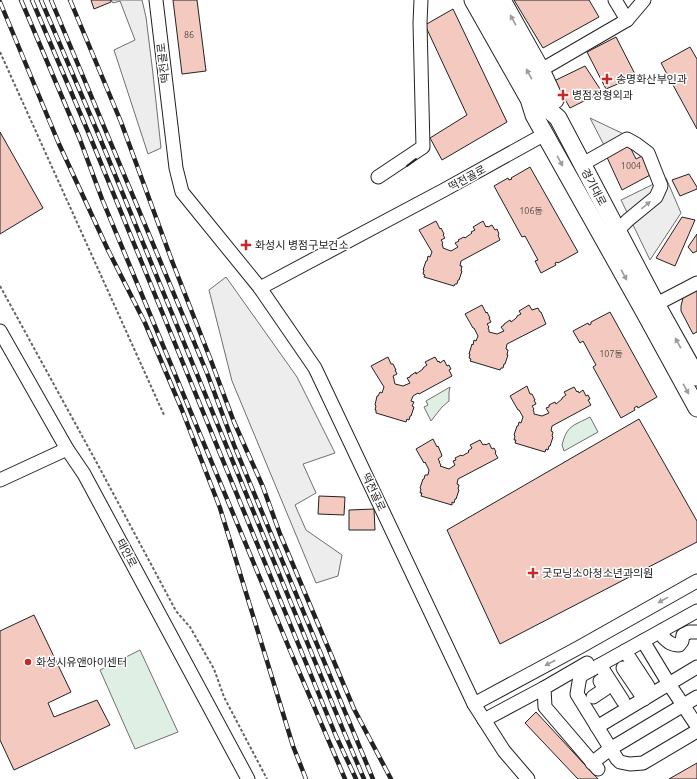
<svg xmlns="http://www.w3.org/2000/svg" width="697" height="779" viewBox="0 0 697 779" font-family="Ubuntu,'Noto Sans KR',sans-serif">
<rect width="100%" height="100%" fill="#fff"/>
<!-- green -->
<g fill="#e0efe3" stroke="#6f6f6f">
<path d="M450,387L449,392V401L442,407L431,421L424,407L428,405L426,401Z"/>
<path d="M590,417L598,432L564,451L562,445C567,425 573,426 590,417Z"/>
<path d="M140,650L178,732L135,749L100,670Z"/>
</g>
<!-- parking -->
<g fill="#ededed" stroke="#6f6f6f">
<path d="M111,0H142L146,17L153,74L161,148L148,154L114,50L135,40L120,1L113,3Z"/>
<path d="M590,118L628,136L606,149Z"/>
<path d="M666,178L681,213L650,260L621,200Z"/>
<path d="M226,277L297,377L335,453L303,464L316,493L295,505L306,530L342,555L338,576L316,583L232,381L209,290Z"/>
</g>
<!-- building -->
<g fill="#f3c9c0" stroke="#222">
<path d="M91,0H111V2L94,9Z"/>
<path d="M173,0H197L206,71L182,74Z"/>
<path d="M514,0H589L599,17L543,48Z"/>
<path d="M453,9L507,122L442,160L430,138L467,115L425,25Z"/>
<path d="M616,37L636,76L606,89L587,52Z"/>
<path d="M690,47L697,59V129L661,63Z"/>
<path d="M585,66L602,92L570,108L554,81Z"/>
<path d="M0,132L43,208L0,234Z"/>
<path d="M627,141L636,159L646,154L654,173L622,190L605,153Z"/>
<path d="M530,167L578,252L558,263L557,262L555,263L556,265L541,273L535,261L538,260L525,236L522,237L494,186L508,178L509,180L512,179L511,178Z"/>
<path d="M689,174L697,187V189L680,196L672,180Z"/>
<path d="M682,217L695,220L675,266L656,258Z"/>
<path d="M436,221L440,229L441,228L444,234L443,235L445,238L441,240L443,243L442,244L443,247V248L451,251L458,247L455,243L459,241L458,240L464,237L465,238L472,233L471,232L475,230L473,227L483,221L486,227L487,226L488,227L492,225L495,230L497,229L499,234L498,235L500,240L461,261L460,266H462L461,271H462L459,280H458L457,284H455L454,286L424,277L425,275L423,274L424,270H423L426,261H427L428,256L430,257L432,252L419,230Z"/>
<path d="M697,234V251L693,253L688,247Z"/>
<path d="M697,290V332L693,334L681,311V306L683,298L688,293Z"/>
<path d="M482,305L486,313L487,312L490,318H489L491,322L487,324L489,327L488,328L489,330V332L497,334L504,331L501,327L504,325V324L510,320L511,322L515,319L517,317V316L521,314L519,311L529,305L532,310L538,308L540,312H541L546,324L507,344L506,349L508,350L507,355H508L505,364H504L503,368H501L500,370L470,361L471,359L469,358L470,354H469L472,344L473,345L474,340L476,341L478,336L474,328H473L465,314Z"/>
<path d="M610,312L657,397L638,408L637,406L634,408L635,410L621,418L593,367L596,365L583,341L580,343L573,331L588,323L589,325L591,324V322Z"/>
<path d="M388,357L391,364H393L396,370H395L397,374L393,376L394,379V380L395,384L403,386L410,383L407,378L410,377V376L416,372V374L423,369V368L427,365L425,362L435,357L438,362L439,361L440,363L444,360L447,366L449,365L451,369L449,370L452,376L419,394L418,393L413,396L411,401L414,402L412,406L414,407L411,416H410L409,420L407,419L406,422L376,413V410H375L376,406L375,405L377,396H378L380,392L382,393L384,387L371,366Z"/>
<path d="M527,386L530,394H532L535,400H534L536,404L532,406L534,409L533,410L534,412V414L542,416L549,413L546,408L549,407V405L555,402L556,404L562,399V398L566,395L564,392L574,387L577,392L578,391L579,393L583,390L586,396L588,395L590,399L588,400L591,405L552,426L551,431L553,432L552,436L553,437L550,446H549L548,450L546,449L545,452L515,443L516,440H514L515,436L514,435L517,426H518L519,422L521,423L523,417L519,410H518L510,396Z"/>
<path d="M639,419L697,521V542L500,644L447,530Z"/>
<path d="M433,439L437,447L438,446L441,453L442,456L438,459L440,462H439L441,465L440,466L449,469L455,465L453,461L456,460L455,458L461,455L462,456L469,452L468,451L472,448L470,445L480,440L483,445L485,444L486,445L489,443L492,449L494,448L496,452L495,453L498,458L458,479L457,484L459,485L458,489L459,490L456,499H455L454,503L452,502V505L421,496L422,493H420L421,489L420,488L423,479H424L425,475H428L429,470L425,462L424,463L416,449Z"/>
<path d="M319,496L345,497L344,515L318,514Z"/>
<path d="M374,509L375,530H349V510Z"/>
<path d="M34,615L71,692L48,703L54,717L97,700L110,725L14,770L0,740V631Z"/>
<path d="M536,712L598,779H578L525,723Z"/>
<path d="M697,763V779H669Z"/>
</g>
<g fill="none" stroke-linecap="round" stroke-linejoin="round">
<!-- minor casing -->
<g stroke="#222" stroke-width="15">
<g id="minor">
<path d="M156,0L176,168L182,192L260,288L315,368L474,704L504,751L528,779"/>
<path d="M615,0L627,20"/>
<path d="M541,70L627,20L644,0"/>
<path d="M581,161H588L627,139L636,144L648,153L661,186L656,197L628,220L617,231"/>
<path d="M378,177L423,147L420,23L421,0"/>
<path d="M260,288L444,190L545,134"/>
<path d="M649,308L697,283"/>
<path d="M0,331L67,449L84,474L248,779"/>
<path d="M0,480L67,449"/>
<path d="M697,611L580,676L577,694L617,759L620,762L630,764L643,763L697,731"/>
<path d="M663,630V637C668,642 671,645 679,645L682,641L683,635L689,632H697"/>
<path d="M643,641L669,684L697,726"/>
<path d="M625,651L648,686"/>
<path d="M587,663L544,688L545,707L598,769"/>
<path d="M600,665L623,701"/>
<path d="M623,668L644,699"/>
<path d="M593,697L605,689L600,681"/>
<path d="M474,704L578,648L697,581"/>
<path d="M484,720L544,688"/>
<path d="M597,727L697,667"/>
<path d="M592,763L610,749L697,697"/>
</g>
</g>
<!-- major casing -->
<g stroke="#222" stroke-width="19">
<g id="major">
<path d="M473,0L529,99L534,115L644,311L697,408"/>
<path d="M488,0L549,110L558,118L656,304L697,377"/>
<path d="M502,0L541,70L555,100"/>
</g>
</g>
<!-- path -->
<g stroke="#646464" stroke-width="2" stroke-dasharray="3 2" stroke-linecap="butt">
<path d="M0,52L164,415"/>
<path d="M0,286L98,465L176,611L190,627L214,669L224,697L267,779"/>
</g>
<!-- minor -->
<use href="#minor" stroke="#fff" stroke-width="13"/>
<!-- major -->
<use href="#major" stroke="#fff" stroke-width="17"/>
<!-- rail casing -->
<g stroke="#222" stroke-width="4.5">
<g id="rail">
<path d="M21,0L79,137L102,199L292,655L345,779"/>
<path d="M32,0L89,134L336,736L356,779"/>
<path d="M41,0L97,131L344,732L364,779"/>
<path d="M51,0L207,373L234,445L373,779"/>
<path d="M70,0L121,122L172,261L210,358L234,422L263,487L280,534L354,709L391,779"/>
<path d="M0,2L59,144L108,250L145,323L182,410L220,508L293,746L306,779"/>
</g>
</g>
<!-- rail -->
<use href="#rail" stroke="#fff" stroke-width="3" stroke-dasharray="9" stroke-linecap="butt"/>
<!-- wall -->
<path stroke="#222" stroke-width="2" d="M407,166L416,159"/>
</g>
<!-- one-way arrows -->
<defs><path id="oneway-solid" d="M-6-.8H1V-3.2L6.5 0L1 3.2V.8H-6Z"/></defs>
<g fill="#9c9c9c">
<use href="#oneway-solid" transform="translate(513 20) rotate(-119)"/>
<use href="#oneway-solid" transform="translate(529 74) rotate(-119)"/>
<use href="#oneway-solid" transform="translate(560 161) rotate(61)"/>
<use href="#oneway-solid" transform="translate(646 205) rotate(-39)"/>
<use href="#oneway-solid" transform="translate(624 275) rotate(61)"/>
<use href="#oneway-solid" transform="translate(678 343) rotate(-119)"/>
<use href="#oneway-solid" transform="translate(686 389) rotate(61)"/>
<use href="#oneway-solid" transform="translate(663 600) rotate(151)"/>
<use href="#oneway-solid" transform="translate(550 663) rotate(152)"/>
</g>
<!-- markers -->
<g fill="#c62828" stroke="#fff" stroke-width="1.5">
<path d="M605 73h4v4h4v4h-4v4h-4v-4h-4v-4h4z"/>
<path d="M561 89h4v4h4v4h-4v4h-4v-4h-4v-4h4z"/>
<path d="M244 239h4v4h4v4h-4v4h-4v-4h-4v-4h4z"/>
<path d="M531 567h4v4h4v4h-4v4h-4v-4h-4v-4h4z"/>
<circle cx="28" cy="662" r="4"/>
</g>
<g text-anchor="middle" stroke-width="3" stroke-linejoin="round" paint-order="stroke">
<!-- number labels -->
<g font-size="9" fill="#564c4a">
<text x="189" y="38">86</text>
<text x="631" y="169">1004</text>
<text x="531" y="214">106동</text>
<text x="611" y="357">107동</text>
</g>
<!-- street labels -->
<g font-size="11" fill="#222" stroke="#fff">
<text transform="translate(163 63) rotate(-97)" y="4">떡전골로</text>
<text transform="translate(467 178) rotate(-29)" y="4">떡전골로</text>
<text transform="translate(594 187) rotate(62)" y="4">경기대로</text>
<text transform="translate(374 492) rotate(65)" y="4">떡전골로</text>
<text transform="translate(127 553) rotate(62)" y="4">태안로</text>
</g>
<!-- poi labels -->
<g font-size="11" fill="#222" stroke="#fff" text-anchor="start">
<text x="616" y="83">송명화산부인과</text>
<text x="572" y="99">병점정형외과</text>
<text x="255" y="249">화성시 병점구보건소</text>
<text x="542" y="577">굿모닝소아청소년과의원</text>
<text x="36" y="666">화성시유앤아이센터</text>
</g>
</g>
</svg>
